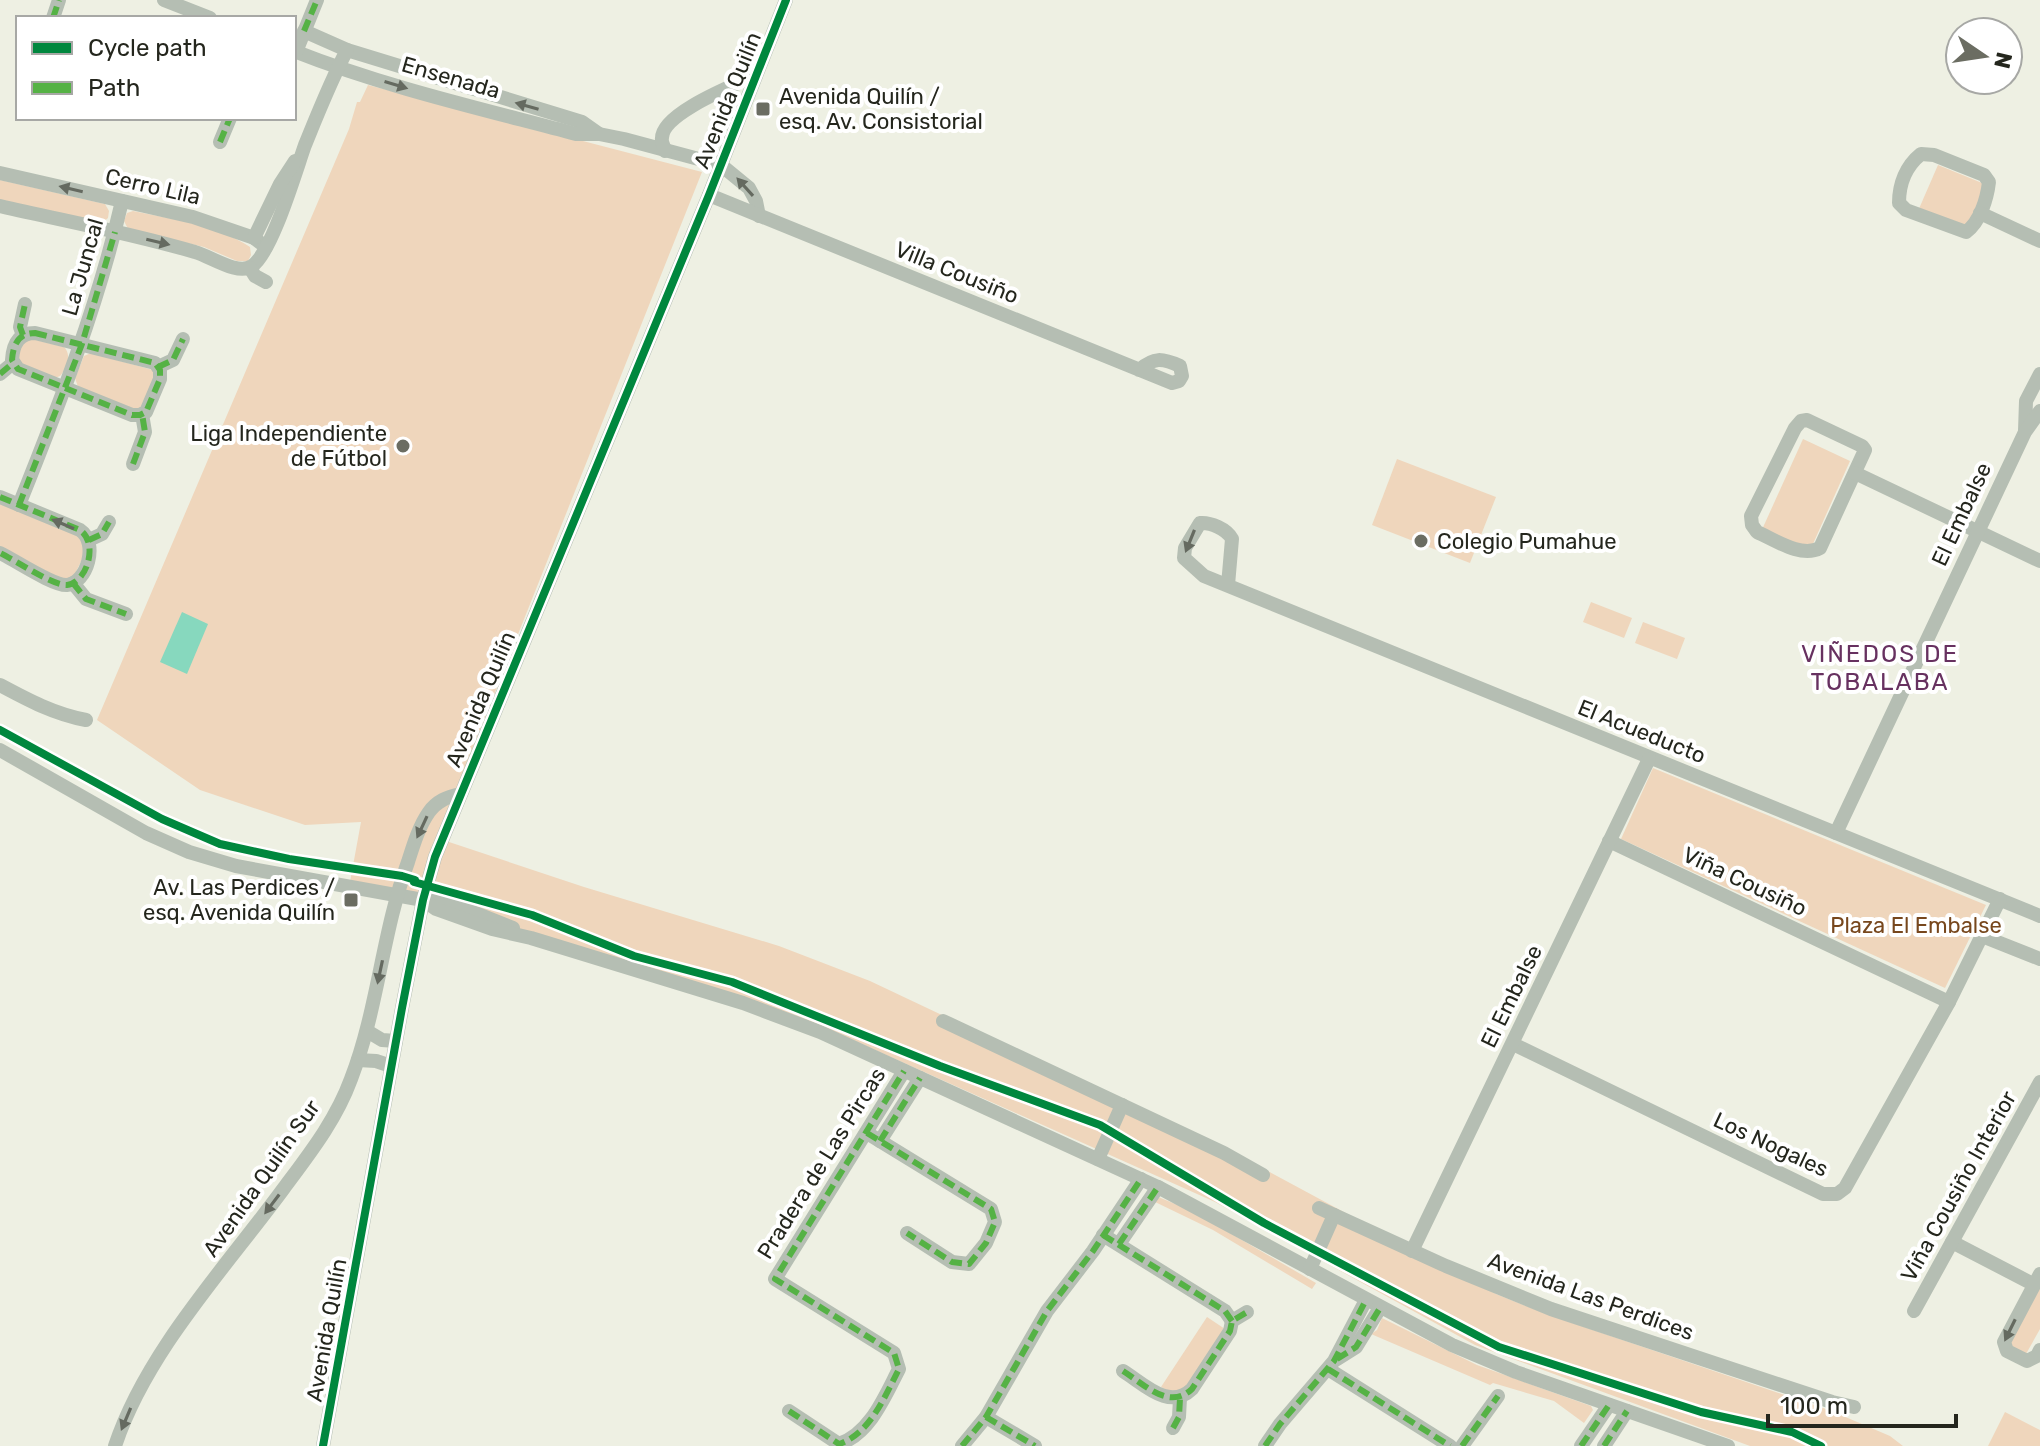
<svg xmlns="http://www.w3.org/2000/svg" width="2040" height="1446" viewBox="0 0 2040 1446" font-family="Rubik,sans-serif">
<rect width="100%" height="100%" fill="#eef0e3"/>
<!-- green -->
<g fill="#efd6bc">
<path d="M368,85L702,172L437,838L584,887L779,946L870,981L1240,1156L1496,1294L1549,1315L1829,1410L1890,1436L1903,1446H1750L1475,1345L1215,1202L846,1037L350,882L361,822L305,825L200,790L97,720L349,129L357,102H360Z"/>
<path d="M1938,165L1987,185L1968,232L1918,211Z"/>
<path d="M0,180L105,204L109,211L108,218L103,222L0,201Z"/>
<path d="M133,211C172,219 217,225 250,247L251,255L248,261H237L204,247L128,229L124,221L127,213Z"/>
<path d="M28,338L64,347C72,355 67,368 60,376L55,378L20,365L17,348Z"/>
<path d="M91,353L153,370L155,376L141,408L134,410L78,387L75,378L84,356Z"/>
<path d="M1803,439L1850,461L1808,555L1760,534Z"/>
<path d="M1397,459L1496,497L1470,563L1372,525Z"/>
<path d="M0,503L80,536L85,553L74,576L63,580L0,547Z"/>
<path d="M1591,602L1632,618L1624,638L1583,622Z"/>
<path d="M1643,622L1685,638L1677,659L1635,643Z"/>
<path d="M1653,768L1986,905L1945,988L1621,839Z"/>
<path d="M1156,1196L1192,1211L1316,1283L1312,1289L1213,1230L1153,1201Z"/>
<path d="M2040,1288V1329L2026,1354L2009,1345Z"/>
<path d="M1207,1317L1225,1329L1186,1388L1175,1394L1161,1387Z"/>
<path d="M1382,1318L1477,1365L1591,1406L1593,1410L1584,1423L1554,1401L1493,1383L1490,1385L1371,1334L1377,1330Z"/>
<path d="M2005,1412L2040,1430V1446H1988Z"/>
</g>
<!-- water -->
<path fill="#87d8be" d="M182,612L208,624L187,674L160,662Z"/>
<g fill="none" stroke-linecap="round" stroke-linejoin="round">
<!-- minor -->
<g stroke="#b5beb3" stroke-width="14">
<path d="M164,0L210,18"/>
<path d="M53,18L59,0"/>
<path d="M304,31L347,50L582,122L599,134"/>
<path d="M294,51C385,87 482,109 576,134H599L624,139L721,165L749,188L756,201L759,216"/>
<path d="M296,52L317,0"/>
<path d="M220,142L230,118"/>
<path d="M665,151C664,146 661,142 662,138C662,113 735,85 756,75"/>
<path d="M1921,154L1934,155L1984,175L1989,182C1987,199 1980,222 1966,232L1906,210L1899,203C1899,184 1906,166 1921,154Z"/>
<path d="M0,173L193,217L254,238L266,247"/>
<path d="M709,195L1172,383L1179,381L1182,376L1180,366C1162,358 1154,357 1139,370"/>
<path d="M0,206C65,221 131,233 195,252C210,256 238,276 252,266C272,253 296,170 305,145C318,113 331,80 347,50"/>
<path d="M1980,213L2040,241"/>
<path d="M254,238L280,184L295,161"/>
<path d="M250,268L255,276L266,282"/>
<path d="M35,333L155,363L160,370V379L146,412L140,415H132L18,369L12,360C13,344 19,333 35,333Z"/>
<path d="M23,335L20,327L25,304"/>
<path d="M158,367L173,360L183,339"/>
<path d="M0,374L13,363"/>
<path d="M1807,420L1862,446L1865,450L1820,548C1801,558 1775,540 1757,532L1752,525L1751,516L1795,428L1801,421Z"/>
<path d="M2025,431L2026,401L2040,374"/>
<path d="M133,464L145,432L142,414"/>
<path d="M1855,473L2040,561"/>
<path d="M0,497L80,530C99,543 87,583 67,585C53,586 15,560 0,553"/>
<path d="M19,505C59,405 98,306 122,201"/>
<path d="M89,540L102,534L109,522"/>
<path d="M73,583L86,599L126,614"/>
<path d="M1228,585L1232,539C1227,529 1210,522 1200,523L1185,548L1184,558L1204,576L2040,916"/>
<path d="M0,685C28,700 54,714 86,720"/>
<path d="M0,750L146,833L189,852L236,866L423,900L445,901L513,928"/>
<path d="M1836,833L2025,432L2040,411"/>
<path d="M1609,841L1949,1002"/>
<path d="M423,900L436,909L492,929L531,938L743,1003L820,1032L1158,1187L1452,1345L1516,1372L1728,1446"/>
<path d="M1982,936L2040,959"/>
<path d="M943,1021L1224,1153L1263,1175"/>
<path d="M367,1031L382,1040L396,1041"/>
<path d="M1513,1044L1823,1194H1837L1845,1188L1949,1002L2000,899"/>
<path d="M358,1060L376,1061L391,1066"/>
<path d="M867,1133L991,1209L995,1222L986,1243L969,1264L952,1262L907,1233"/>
<path d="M880,1141L920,1078"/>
<path d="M1098,1159L1122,1105"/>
<path d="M1319,1208L1446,1266L1551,1309L1832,1402L1854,1407"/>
<path d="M1103,1235L1225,1311L1232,1321"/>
<path d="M1952,1242L2033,1284"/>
<path d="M1119,1244L1158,1187"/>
<path d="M1412,1251L1649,759"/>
<path d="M1310,1269L1334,1215"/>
<path d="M2040,1274L2004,1342L2007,1351L2027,1361L2037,1356L2040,1350"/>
<path d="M1914,1311L2040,1082"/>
<path d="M1337,1359L1356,1347L1380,1308"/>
<path d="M1328,1369L1450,1446"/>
<path d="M1123,1371C1144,1384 1169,1411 1192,1389L1230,1331L1232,1321L1247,1312"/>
<path d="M789,1411L839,1444C870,1434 885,1396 899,1369L894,1353L775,1279L904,1071"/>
<path d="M986,1417L1035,1446"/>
<path d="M1173,1428L1179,1417L1180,1398"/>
<path d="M115,1446C146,1352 226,1267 284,1188C310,1153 336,1120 351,1079C378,1009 382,933 408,862C413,846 419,826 429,812C437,801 447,797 460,794"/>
<path d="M323,1446L402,1008L423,900L435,857L709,195L786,0"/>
<path d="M962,1446L986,1417L1047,1311L1093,1251L1141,1179"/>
<path d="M1265,1446L1280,1424L1334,1361L1366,1300"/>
<path d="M1462,1446L1498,1396"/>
<path d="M1581,1446L1609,1405"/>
<path d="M1604,1446L1627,1411"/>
</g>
<!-- quiet -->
<g stroke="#55b245" stroke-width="6" stroke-dasharray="12 6" stroke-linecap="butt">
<path d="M53,18L59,0"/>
<path d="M304,31L317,0"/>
<path d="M220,142L230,118"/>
<path d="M35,333L155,363L160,370V379L146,412L140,415H132L18,369L12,360C13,344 19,333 35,333Z"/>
<path d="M23,335L20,327L25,304"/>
<path d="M158,367L173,360L183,339"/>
<path d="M0,374L13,363"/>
<path d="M133,464L145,432L142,414"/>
<path d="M0,497L80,530C99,543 87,583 67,585C53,586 15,560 0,553"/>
<path d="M19,505L82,344L115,232"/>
<path d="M89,540L102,534L109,522"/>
<path d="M73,583L86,599L126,614"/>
<path d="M867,1133L991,1209L995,1222L986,1243L969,1264L952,1262L907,1233"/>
<path d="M880,1141L920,1078"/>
<path d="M1103,1235L1225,1311L1232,1321"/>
<path d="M1119,1244L1158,1187"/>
<path d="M1337,1359L1356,1347L1380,1308"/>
<path d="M1328,1369L1450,1446"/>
<path d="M1123,1371C1144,1384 1169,1411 1192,1389L1230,1331L1232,1321L1247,1312"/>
<path d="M789,1411L839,1444C870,1434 885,1396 899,1369L894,1353L775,1279L904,1071"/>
<path d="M986,1417L1035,1446"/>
<path d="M1173,1428L1179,1417L1180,1398"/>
<path d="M962,1446L986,1417L1047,1311L1093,1251L1141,1179"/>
<path d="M1265,1446L1280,1424L1334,1361L1366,1300"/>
<path d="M1462,1446L1498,1396"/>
<path d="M1581,1446L1609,1405"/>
<path d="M1604,1446L1627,1411"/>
</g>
<!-- cycleway casing -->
<g stroke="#fff" stroke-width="13">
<g id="cycleway">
<path d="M0,730L162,819L220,844L289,859L402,876L415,880L414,882L532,915L634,956L732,982L940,1066L1100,1125L1264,1223L1499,1347L1701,1412L1792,1432L1821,1446"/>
<path d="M323,1446L402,1008L423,900L435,857L709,195L786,0"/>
</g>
</g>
<!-- cycleway -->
<use href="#cycleway" stroke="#00873e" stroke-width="8"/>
</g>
<!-- one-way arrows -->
<defs><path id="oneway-solid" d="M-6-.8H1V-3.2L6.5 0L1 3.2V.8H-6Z" transform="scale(2)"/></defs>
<g fill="#656a60">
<use href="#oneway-solid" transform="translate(396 85) rotate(17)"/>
<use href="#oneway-solid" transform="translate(527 106) rotate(-164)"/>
<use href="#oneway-solid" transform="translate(745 187) rotate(-132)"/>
<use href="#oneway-solid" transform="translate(71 189) rotate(-167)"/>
<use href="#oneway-solid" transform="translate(158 242) rotate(13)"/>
<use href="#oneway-solid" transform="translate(63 524) rotate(-157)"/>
<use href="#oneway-solid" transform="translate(1190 541) rotate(112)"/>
<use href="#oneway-solid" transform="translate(422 827) rotate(115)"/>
<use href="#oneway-solid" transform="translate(380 972) rotate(102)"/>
<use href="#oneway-solid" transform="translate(272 1204) rotate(127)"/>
<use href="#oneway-solid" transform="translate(2010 1330) rotate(116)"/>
<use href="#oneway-solid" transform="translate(126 1419) rotate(113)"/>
</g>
<!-- markers -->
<g fill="#6b6d62" stroke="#fff" stroke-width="3">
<rect x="755" y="101" width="16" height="16" rx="4"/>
<circle cx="403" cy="446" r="8"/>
<circle cx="1421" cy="541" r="8"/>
<rect x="343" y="892" width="16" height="16" rx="4"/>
</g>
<g text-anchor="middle" stroke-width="8" stroke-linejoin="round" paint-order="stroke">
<!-- street labels -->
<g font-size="22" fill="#24261d" stroke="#fff">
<text transform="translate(451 77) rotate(16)" y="8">Ensenada</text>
<text transform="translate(727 100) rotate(-68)" y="8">Avenida Quilín</text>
<text transform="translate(153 186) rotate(13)" y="8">Cerro Lila</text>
<text transform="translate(82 267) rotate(-74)" y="8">La Juncal</text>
<text transform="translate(957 272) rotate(22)" y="8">Villa Cousiño</text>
<text transform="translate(1961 514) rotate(-65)" y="8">El Embalse</text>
<text transform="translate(480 699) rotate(-67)" y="8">Avenida Quilín</text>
<text transform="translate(1642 731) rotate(22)" y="8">El Acueducto</text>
<text transform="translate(1745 881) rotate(25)" y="8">Viña Cousiño</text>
<text transform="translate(1511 996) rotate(-64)" y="8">El Embalse</text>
<text transform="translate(1771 1144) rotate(25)" y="8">Los Nogales</text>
<text transform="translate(821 1163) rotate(-58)" y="8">Pradera de Las Pircas</text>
<text transform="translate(261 1178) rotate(-55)" y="8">Avenida Quilín Sur</text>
<text transform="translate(1958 1186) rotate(-61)" y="8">Viña Cousiño Interior</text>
<text transform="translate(1591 1296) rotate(20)" y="8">Avenida Las Perdices</text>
<text transform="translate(326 1330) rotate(-80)" y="8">Avenida Quilín</text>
</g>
<!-- poi labels -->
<g font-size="22" fill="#24261d" stroke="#fff" text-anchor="start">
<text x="779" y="104">Avenida Quilín /<tspan x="779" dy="25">esq. Av. Consistorial</tspan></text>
<text x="387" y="441" text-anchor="end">Liga Independiente<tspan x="387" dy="25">de Fútbol</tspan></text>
<text x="1437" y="549">Colegio Pumahue</text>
<text x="335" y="895" text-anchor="end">Av. Las Perdices /<tspan x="335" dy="25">esq. Avenida Quilín</tspan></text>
</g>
<!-- park labels -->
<g font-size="22" fill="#77471d" stroke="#fff">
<text x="1916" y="933">Plaza El Embalse</text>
</g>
<!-- neighbourhood labels -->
<g font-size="24" letter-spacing="2" fill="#673160" stroke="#fff">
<text x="1880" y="662">VIÑEDOS DE<tspan x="1880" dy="28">TOBALABA</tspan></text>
</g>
</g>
<!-- legend -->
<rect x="16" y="16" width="280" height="104" fill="#ffffff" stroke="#a7a8a5" stroke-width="2"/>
<rect x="32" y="42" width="40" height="12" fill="#00873e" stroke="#a7a8a5" stroke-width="2"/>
<text x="88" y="56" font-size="24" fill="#24261d">Cycle path</text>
<rect x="32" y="82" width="40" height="12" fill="#55b245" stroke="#a7a8a5" stroke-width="2"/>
<text x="88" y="96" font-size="24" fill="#24261d">Path</text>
<!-- north arrow -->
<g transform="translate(1984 56) rotate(103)"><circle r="38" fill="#ffffff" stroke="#a7a8a5" stroke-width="2"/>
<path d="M0-6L14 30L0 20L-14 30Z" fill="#6b6d62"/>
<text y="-12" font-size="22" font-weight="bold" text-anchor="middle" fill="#24261d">N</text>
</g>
<!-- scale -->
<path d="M1768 1414v12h188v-12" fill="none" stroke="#24261d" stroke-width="4"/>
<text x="1780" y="1414" font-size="24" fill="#24261d" stroke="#ffffff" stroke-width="6" paint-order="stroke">100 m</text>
</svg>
